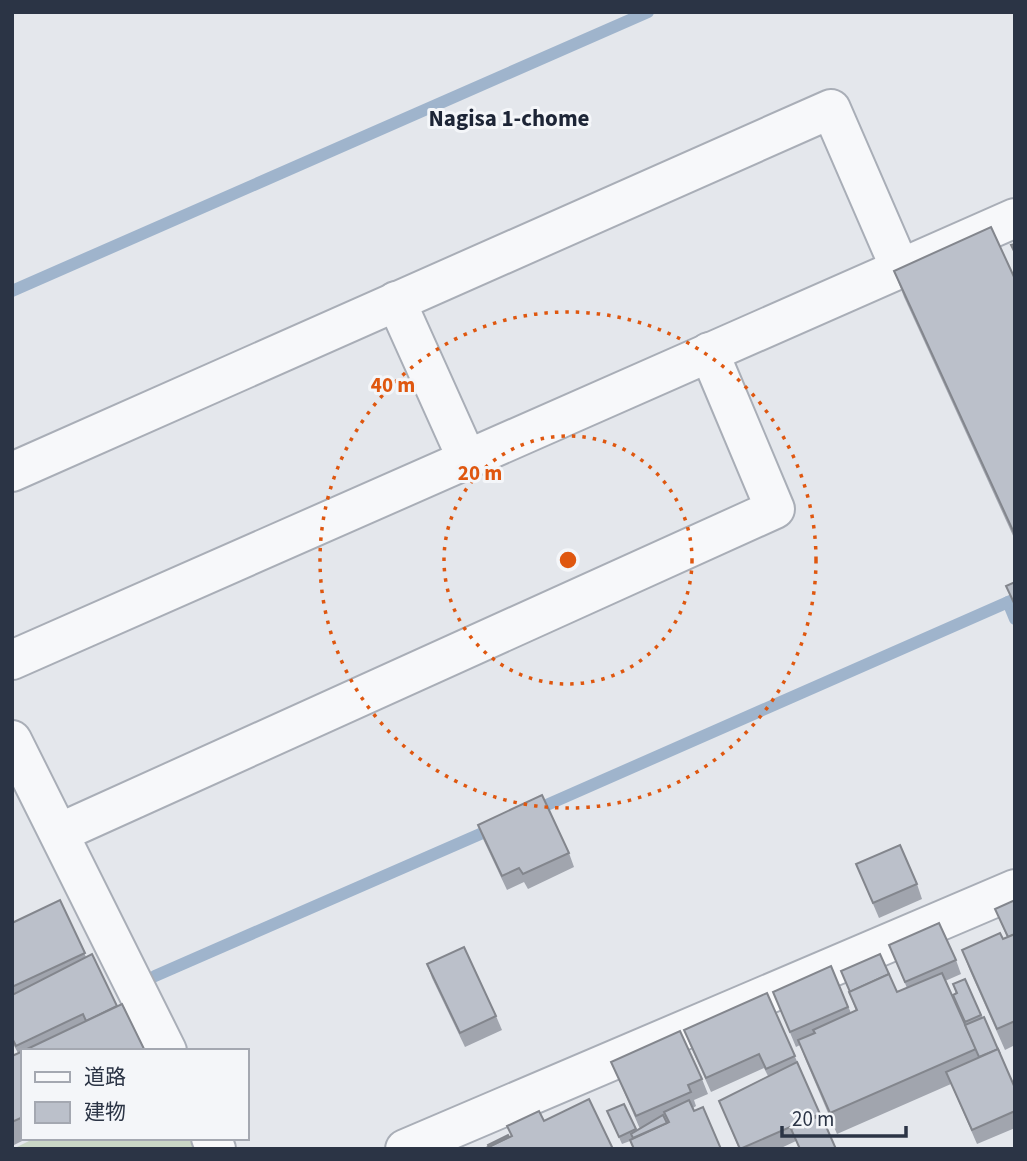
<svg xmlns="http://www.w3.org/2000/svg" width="1027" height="1161" viewBox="0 0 1027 1161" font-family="'Source Sans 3','Noto Sans JP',sans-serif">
<rect width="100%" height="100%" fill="#e4e7ec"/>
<!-- green -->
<path fill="#c9d6c5" d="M35,1138H191L196,1149H13Z"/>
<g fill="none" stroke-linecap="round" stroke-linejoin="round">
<!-- stream -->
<g stroke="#9fb4cc" stroke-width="12">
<path d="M12,291L648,12"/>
<path d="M1008,602L1015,619"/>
<path d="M533,811L1015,599"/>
<path d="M155,976L494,828"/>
</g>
<!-- street casing -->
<g stroke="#a9aeb7" stroke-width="42">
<g id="street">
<path d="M396,301L467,459"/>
<path d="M12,472L831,109L900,268"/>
<path d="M12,660L1015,218"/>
<path d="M12,740L167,1051"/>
<path d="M59,833L775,509L709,352"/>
<path d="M211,1138L216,1149"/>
<path d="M405,1149L1015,889"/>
</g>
</g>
<!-- street -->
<use href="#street" stroke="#f7f8fa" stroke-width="38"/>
</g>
<!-- wall -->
<g fill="#a1a5ae">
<path d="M894,271L1015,279V540L904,297Z"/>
<path d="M478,825L569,853L574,867L528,889L524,882L507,890L483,839Z"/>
<path d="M856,864L917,884L922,899L879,918Z"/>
<path d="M60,900L86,957L117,1006L23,1051V1138H28L12,1146V1056L18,1053L12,1042V923Z"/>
<path d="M1015,900V1045L1005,1050L970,971L962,950L1007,937L995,909Z"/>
<path d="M889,945L956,960L961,974L945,981L966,1028L953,995L956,994L953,984L965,979L1015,1088V1128L977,1144L951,1084L837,1134L806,1061L800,1045L796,1047L773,992L831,966L851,1013L856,1011L849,992H897L907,988Z"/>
<path d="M427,964L496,1016L502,1030L465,1047L432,978Z"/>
<path d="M767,993L821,1116L836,1149H799L796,1141L779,1149H739L719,1101L768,1076L764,1068L711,1092L690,1045L684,1030Z"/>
<path d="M611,1062L702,1079L708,1094L694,1100L696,1106L693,1108L721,1149H633L630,1141L622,1144L607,1111L624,1104L636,1131L640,1129Z"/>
</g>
<!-- building -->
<g fill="#bbc0ca" stroke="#83868d" stroke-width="2">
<path d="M991,227L1015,279V535L894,271Z"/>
<path d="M1015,244V253L1011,245Z"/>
<path d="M1015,582V605L1006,586Z"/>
<path d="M542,795L569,853L523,874L519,868L502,876L478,825Z"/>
<path d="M900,845L917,884L873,903L856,864Z"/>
<path d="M60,900L85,953L12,987V923Z"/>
<path d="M1015,900V934L1008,937L995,909Z"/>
<path d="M939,923L956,960L905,982L889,945Z"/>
<path d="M1000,933L1003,939L1015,934V1021L997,1029L962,950Z"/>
<path d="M464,947L496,1016L460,1033L427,964Z"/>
<path d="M92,954L117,1006L86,1021L83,1014L16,1046L12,1038V995Z"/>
<path d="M880,954L889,974L850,992L841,971Z"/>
<path d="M831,966L848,1007L790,1032L773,992Z"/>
<path d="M942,973L976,1049L830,1113L798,1040L815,1033L813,1030L857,1010L849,992L889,974L897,992Z"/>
<path d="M965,979L981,1015L965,1022L953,995L957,993L953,984Z"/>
<path d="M767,993L795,1056L766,1069L759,1054L706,1078L684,1030Z"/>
<path d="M122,1004L145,1051H23Z"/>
<path d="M984,1017L1000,1054L998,1049L979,1057L965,1025Z"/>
<path d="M680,1031L702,1079L688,1085L691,1092L636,1116L611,1062Z"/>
<path d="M998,1049L1015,1088V1111L972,1130L946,1072Z"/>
<path d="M23,1051V1117L12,1122V1056Z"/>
<path d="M797,1062L820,1114L740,1149L719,1101Z"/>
<path d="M589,1099L613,1149H484L512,1136L507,1126L539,1111L544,1121Z"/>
<path d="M689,1100L694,1111L703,1107L721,1149H634L630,1140L669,1122L664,1112Z"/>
<path d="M624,1104L636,1129L619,1137L607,1111Z"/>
<path d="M663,1115L667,1123L633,1138L631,1134Z"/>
<path d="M821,1115L836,1149H800L791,1129Z"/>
<path d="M508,1135L509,1137L489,1147L488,1145Z"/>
</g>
<!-- distance rings -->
<g fill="none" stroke="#df570f" stroke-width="3.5" stroke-dasharray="3.5 7">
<circle cx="568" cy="560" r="124"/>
<circle cx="568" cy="560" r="248"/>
</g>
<g text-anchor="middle" stroke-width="6" stroke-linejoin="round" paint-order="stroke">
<!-- neighbourhood labels -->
<g font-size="23" font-weight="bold" fill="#1d2536" stroke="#f4f6f9">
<text x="509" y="126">Nagisa 1-chome</text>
</g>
</g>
<circle cx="568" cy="560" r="10" fill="#df570f" stroke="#f4f6f9" stroke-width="3.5"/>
<g font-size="21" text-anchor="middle" font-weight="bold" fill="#df570f" stroke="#f4f6f9" stroke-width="6" stroke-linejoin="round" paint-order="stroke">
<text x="393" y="392">40 m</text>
<text x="480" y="480">20 m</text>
</g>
<!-- border -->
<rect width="1027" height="1161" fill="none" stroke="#2b3445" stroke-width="28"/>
<!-- legend -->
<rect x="21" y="1049" width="228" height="91" fill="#f4f6f9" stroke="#a4a8b1" stroke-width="2"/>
<rect x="35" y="1072" width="35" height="10" fill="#f7f8fa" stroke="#a4a8b1" stroke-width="2"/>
<text x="84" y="1084" font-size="21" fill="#2b3445">道路</text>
<rect x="35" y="1102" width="35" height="21" fill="#bbc0ca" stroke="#a4a8b1" stroke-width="2"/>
<text x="84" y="1119" font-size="21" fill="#2b3445">建物</text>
<!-- scale -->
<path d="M782 1126v10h124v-10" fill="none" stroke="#2b3445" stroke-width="3.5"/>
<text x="792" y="1126" font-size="21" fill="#2b3445" stroke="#f4f6f9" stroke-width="5" paint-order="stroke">20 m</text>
</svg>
